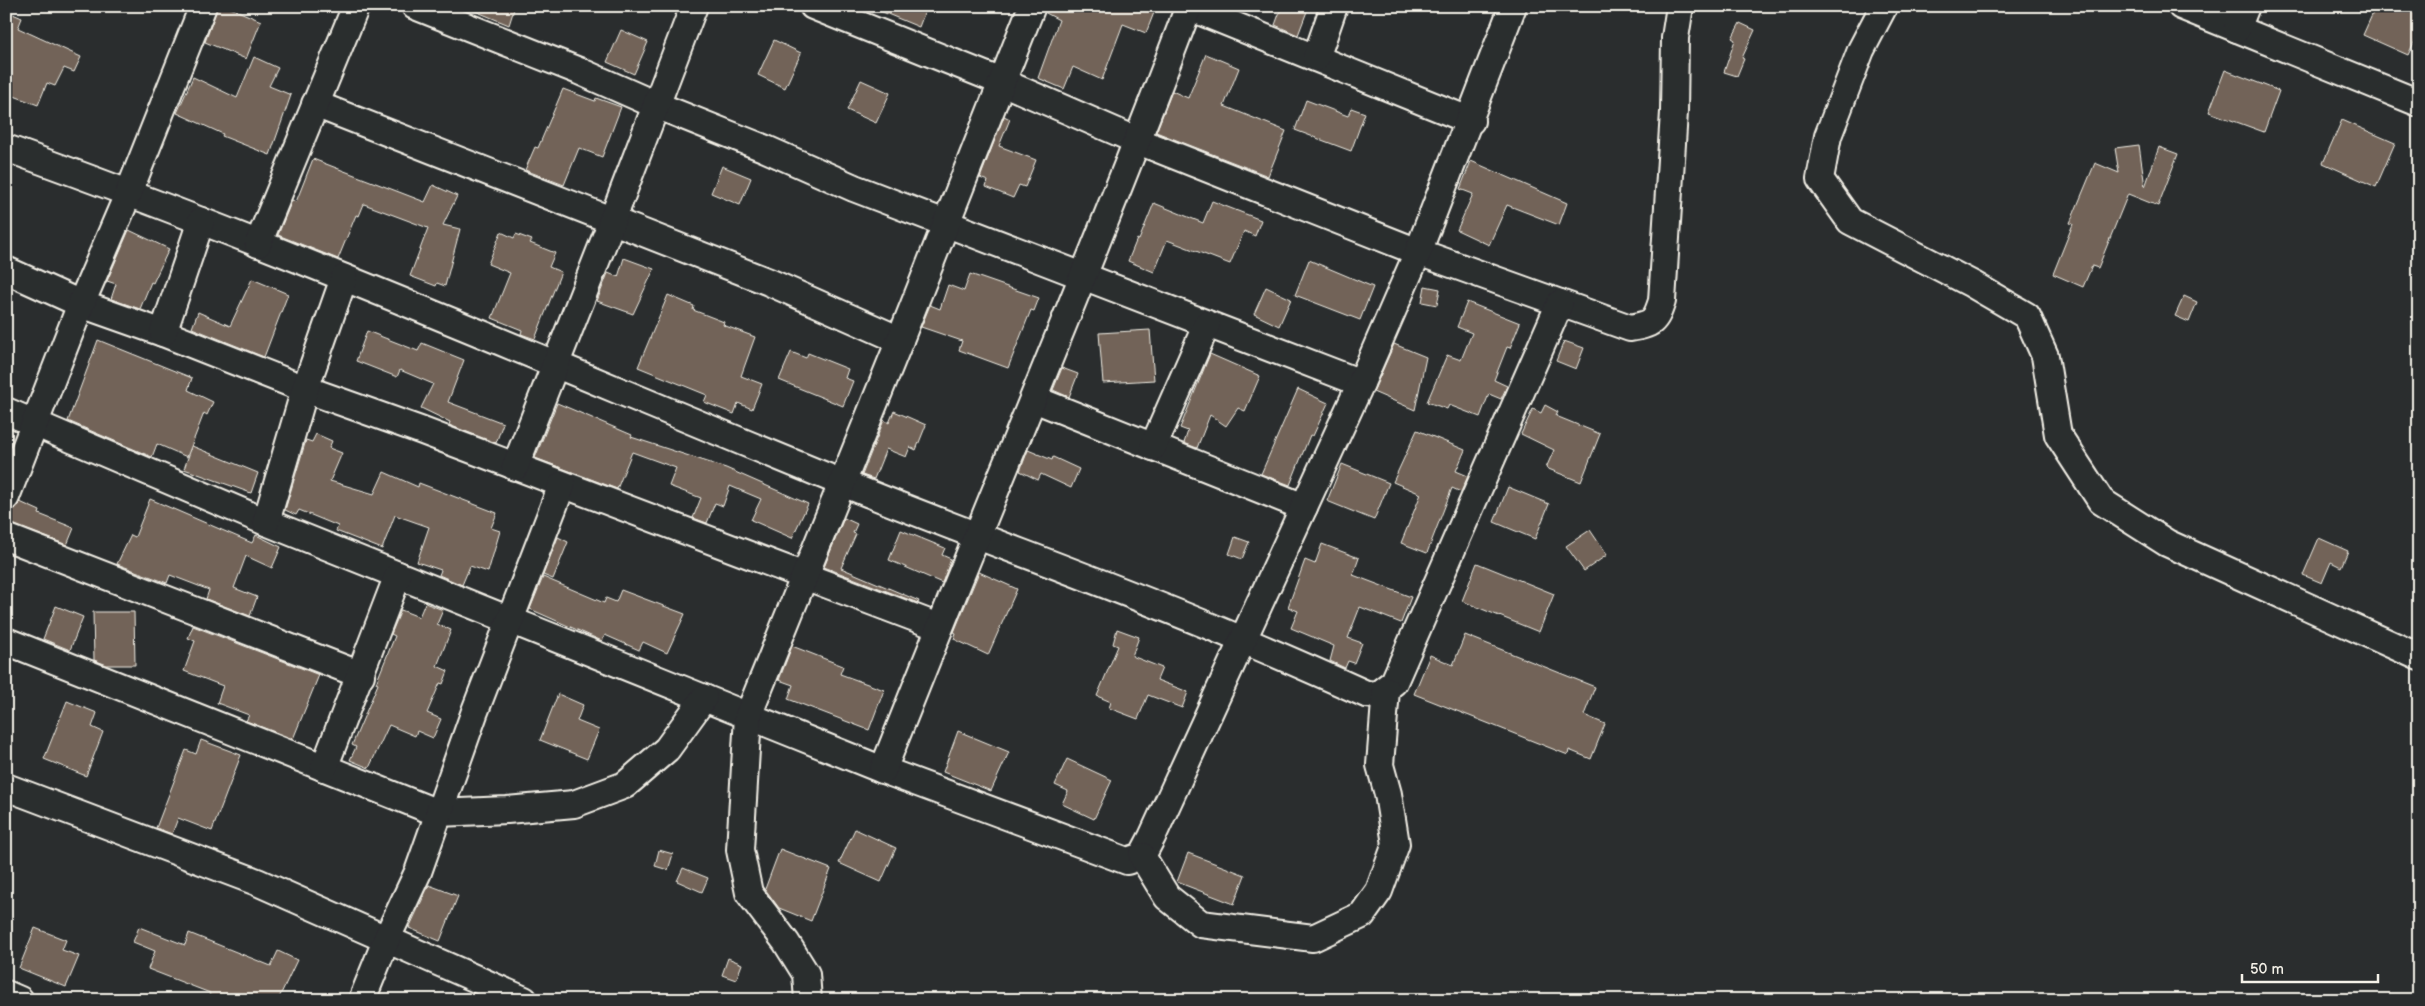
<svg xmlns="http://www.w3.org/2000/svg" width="2425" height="1006" viewBox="0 0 2425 1006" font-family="'Balsamiq Sans',sans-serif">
<rect width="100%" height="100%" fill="#2a2d2e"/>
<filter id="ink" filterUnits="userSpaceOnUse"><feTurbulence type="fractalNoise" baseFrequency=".02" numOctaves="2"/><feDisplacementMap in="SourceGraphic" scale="10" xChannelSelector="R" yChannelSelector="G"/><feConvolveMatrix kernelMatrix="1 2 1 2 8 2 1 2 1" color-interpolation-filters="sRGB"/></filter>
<g filter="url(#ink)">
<!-- building -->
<g fill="#726458" stroke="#f4f1e8">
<path d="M218,6H226L261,21L246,59L205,42Z"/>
<path d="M463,6H515L509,25Z"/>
<path d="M868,6H927L919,27Z"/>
<path d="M1047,6H1145L1155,10L1146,33L1123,24L1102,80L1073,67L1064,89L1038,78L1059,20L1046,13Z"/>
<path d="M1282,6H1309L1298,35L1275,25Z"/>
<path d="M2376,6H2419V32L2408,55L2363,35Z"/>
<path d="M6,11L22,18L18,28L81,57L74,72L64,68L55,86L47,83L38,105L6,93Z"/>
<path d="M1740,23L1755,30L1742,58L1744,59L1737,76L1724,72L1735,40L1732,38Z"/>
<path d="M621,30L648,42L634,74L607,62Z"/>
<path d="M774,40L801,53L785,88L758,75Z"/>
<path d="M1206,54L1239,68L1224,106L1286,131L1268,176L1156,132L1172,91L1188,98Z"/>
<path d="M254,57L278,68L269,86L291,95L270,155L222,136L223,134L177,113L193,77L237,98Z"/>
<path d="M2225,70L2279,91L2264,132L2209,112Z"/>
<path d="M861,80L890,93L876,123L847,110Z"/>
<path d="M563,89L595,101L596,98L621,107L602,157L579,148L564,185L525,170L535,147L538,148Z"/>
<path d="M1306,100L1348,116L1351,108L1365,113L1351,151L1295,130Z"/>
<path d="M1004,116L1010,119L999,146L1036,160L1025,187L1019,185L1013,198L986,187L988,181L980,178Z"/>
<path d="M2342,120L2395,143L2376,187L2323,163Z"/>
<path d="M2139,145L2145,187L2159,147L2178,154L2158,206L2128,194L2098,268L2092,266L2083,287L2053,274L2073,224L2070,223L2095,163L2119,173L2115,148Z"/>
<path d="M313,159L425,202L433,185L457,196L443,225L460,229L445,286L437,283L436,286L410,276L428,228L364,204L359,216L356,215L338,259L278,235L292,200L296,202Z"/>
<path d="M1471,161L1567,203L1559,225L1507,205L1489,245L1457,230L1473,194L1460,189Z"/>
<path d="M722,166L751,178L740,205L711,193Z"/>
<path d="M1212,201L1261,220L1255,236L1244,231L1230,264L1167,240L1154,272L1128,261L1137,239L1139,240L1154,203L1203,223Z"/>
<path d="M129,230L169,249L153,283L151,282L140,309L111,299L116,284L107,281Z"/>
<path d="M501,232L514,238L516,234L532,240L530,243L555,253L549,267L561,272L535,339L521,334L522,330L492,318L510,273L488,264Z"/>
<path d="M624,258L654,269L633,314L597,301L608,273L618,277Z"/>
<path d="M1309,260L1373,287L1360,320L1295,295Z"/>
<path d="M970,274L1039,298L1034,311L1031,310L1008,368L959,350L962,341L921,327L930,305L940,309L948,285L964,291Z"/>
<path d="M252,279L288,294L264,357L192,328L198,312L230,326Z"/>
<path d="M1425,286L1440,289L1437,305L1422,302Z"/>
<path d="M1266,287L1291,299L1279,326L1254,314Z"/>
<path d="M668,295L694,306L693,310L724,322L723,325L755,337L741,376L762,384L752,409L738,403L734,414L704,402L707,395L638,367Z"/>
<path d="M2184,296L2197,302L2189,322L2175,316Z"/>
<path d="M1467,302L1520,323L1510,348L1507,347L1494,380L1507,386L1501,399L1489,394L1480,417L1449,405L1447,409L1427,402L1447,355L1461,360L1472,333L1457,327Z"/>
<path d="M1150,330L1154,380L1103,383L1099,333Z"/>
<path d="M367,331L418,351L422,343L464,360L448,402L503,423L496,443L449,425L450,422L421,408L433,384L400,370L397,377L356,361Z"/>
<path d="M98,340L192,378L188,390L213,402L207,415L204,413L187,457L157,444L152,457L68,421Z"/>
<path d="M1564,341L1584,348L1576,369L1556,361Z"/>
<path d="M1394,344L1426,357L1415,410L1373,392Z"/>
<path d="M791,352L806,358L808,353L848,369L845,378L853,381L843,406L779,380Z"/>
<path d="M1210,354L1260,376L1245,411L1238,408L1226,426L1210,415L1197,448L1184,443L1188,431L1180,428Z"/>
<path d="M1062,368L1078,374L1069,397L1053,390Z"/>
<path d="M1298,389L1328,403L1313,436L1310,435L1290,485L1261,474Z"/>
<path d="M557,403L632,435L631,437L726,468L808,504L792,538L751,520L761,499L730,486L723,506L715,503L707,523L693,518L701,498L669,486L676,468L632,452L617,489L535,458Z"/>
<path d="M1545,405L1558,412L1556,416L1600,434L1581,482L1546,468L1554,450L1521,434L1533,409L1541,413Z"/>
<path d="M894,411L926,425L916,450L910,447L906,457L886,449L874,479L862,475L884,420L889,423Z"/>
<path d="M1417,430L1465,450L1456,471L1468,476L1461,492L1452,488L1427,553L1401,543L1421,494L1393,482Z"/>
<path d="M316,434L332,441L329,448L342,453L330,481L374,494L384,472L418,487L419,483L497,513L491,528L500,531L488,572L470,566L462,585L439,575L441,570L417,562L429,527L395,515L382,549L336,531L338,526L299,510L296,515L285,510L306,440L312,442Z"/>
<path d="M192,446L258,473L251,493L184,469Z"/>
<path d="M1028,450L1052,460L1053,457L1079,469L1071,488L1041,474L1038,480L1020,471Z"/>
<path d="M1342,464L1389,483L1374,520L1327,501Z"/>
<path d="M1508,487L1549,504L1535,539L1494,522Z"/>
<path d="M150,499L252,543L256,535L281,547L272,568L246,556L234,588L257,597L250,616L206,599L209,590L170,575L167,583L117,564L131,535L135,537Z"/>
<path d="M20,502L40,511L39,514L74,528L67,545L6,522V512L15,509Z"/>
<path d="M844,518L857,524L853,533L856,534L841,568L919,601L918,603L824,567Z"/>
<path d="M901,530L945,548L942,555L951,559L942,583L889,560Z"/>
<path d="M1590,530L1607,555L1584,571L1566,546Z"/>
<path d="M558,537L568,542L553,579L543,575Z"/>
<path d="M1235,537L1249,542L1242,559L1229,554Z"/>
<path d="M2319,538L2348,551L2341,567L2331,562L2322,583L2303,575Z"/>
<path d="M1322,544L1359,558L1353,575L1411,597L1401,623L1360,607L1348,638L1362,643L1354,663L1348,661L1345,668L1330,661L1334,646L1291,628L1298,611L1288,607L1305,560L1315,564Z"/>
<path d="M1477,563L1554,594L1539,632L1462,601Z"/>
<path d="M979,572L1017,589L988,655L954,639L956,633L954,632Z"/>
<path d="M543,577L604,603L606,598L616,602L621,590L685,614L667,653L643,642L639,650L605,635L602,641L530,609Z"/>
<path d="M425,603L443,610L437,624L451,630L437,666L448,671L443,684L440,683L427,713L441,719L433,738L417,731L415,736L389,725L369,768L350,760L356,747L352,745L378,684L376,683L395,636L391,634L401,610L419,617Z"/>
<path d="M56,606L83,617L70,650L43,639Z"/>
<path d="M93,612H134L135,665H107L94,660Z"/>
<path d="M193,626L319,675L293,739L246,721L249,715L217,703L223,686L184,671L195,641L188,638Z"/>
<path d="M1117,629L1139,637L1132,656L1162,668L1157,680L1188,692L1182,708L1148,695L1138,719L1109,708L1111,702L1097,696L1118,646L1113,644Z"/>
<path d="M1465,635L1595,687L1584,715L1605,724L1591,759L1569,750L1568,755L1414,694L1430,655L1453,665Z"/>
<path d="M792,646L843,666L840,674L884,690L869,730L788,699L793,685L779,680Z"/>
<path d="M558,694L583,705L577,721L599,730L587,759L540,740Z"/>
<path d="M67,701L97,713L92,727L103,732L86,776L44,759Z"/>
<path d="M958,731L1009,752L991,791L943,772Z"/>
<path d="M201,740L241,755L212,831L178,818L172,834L156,828L186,750L196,754Z"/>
<path d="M1067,759L1112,780L1094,819L1062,804L1068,791L1055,785Z"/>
<path d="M855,829L896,848L881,882L839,863Z"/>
<path d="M780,849L831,869L811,921L779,908L765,889Z"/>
<path d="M659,850L673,854L668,870L655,866Z"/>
<path d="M1188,853L1245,875L1234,904L1177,882Z"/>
<path d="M683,868L708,878L702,892L677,881Z"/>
<path d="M429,885L458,896L440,941L409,928Z"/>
<path d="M139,927L185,945L189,933L271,966L278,951L297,960L278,1000H220L209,995L210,993L148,969L155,951L133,942Z"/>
<path d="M35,928L66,940L62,950L79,956L66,987L19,968Z"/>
<path d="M728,958L742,964L736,980L722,975Z"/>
</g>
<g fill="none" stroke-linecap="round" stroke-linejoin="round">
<!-- minor casing -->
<g stroke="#f4f1e8" stroke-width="30">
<g id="minor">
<path d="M415,6L579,71L656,105L766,149L854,188L1361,383"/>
<path d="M813,6L1002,82L1138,141L1418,252L1630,328C1652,324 1655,323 1662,301L1674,112L1675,38L1680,6"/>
<path d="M1884,6L1861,50L1828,136L1820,179L1850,221L1972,284L2027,316L2045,356L2058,435L2101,501L2167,543L2419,657"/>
<path d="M2181,6L2419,103"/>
<path d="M1189,7L1471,121"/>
<path d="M2237,29L2246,6"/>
<path d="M1316,58L1334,6"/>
<path d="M315,104L769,282L900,340"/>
<path d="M6,148C288,249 563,369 840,482C974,537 1112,584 1245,641C1285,658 1326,676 1366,694L1377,695L1394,682L1560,303"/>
<path d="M258,244L356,6"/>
<path d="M6,270L81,304L163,333L305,389L420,430L939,627"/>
<path d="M163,333L201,221"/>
<path d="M1034,399L1304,507"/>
<path d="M6,411L266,522L883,770L1127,861L1142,856L1152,837L1361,383L1418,252L1513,6"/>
<path d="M1153,447L1207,324"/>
<path d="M515,467L612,221L694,6"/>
<path d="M6,497L81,304L129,192L203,6"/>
<path d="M266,522L305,389L344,278"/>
<path d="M6,537L361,675"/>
<path d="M6,641L438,813L507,810L574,804L625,785L667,749L704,698"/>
<path d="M324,768L398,575"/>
<path d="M883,770C983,515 1092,263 1189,6"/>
<path d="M6,787L257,882L524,1000"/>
<path d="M1142,856L1167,897L1201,924L1313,938L1362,915L1379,891L1396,844L1388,794L1380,765L1386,690"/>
<path d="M6,994L20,1000"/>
<path d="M362,1000L387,938L418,872L475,711L562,485"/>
<path d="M808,1000L806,974L786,942L749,893L740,850L748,716L900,340L1032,6"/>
</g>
</g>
<!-- minor -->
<use href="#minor" stroke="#2a2d2e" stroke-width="26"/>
</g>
</g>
<!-- margin -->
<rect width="2425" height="1006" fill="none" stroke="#2a2d2e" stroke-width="25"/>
<rect x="12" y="12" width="2400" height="981" fill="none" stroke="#f4f1e8" stroke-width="2" filter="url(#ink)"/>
<!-- scale -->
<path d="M2242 974v8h136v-8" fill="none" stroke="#f4f1e8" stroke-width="2.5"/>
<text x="2250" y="974" font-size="15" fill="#f4f1e8" stroke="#2a2d2e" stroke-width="4" paint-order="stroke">50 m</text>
</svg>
